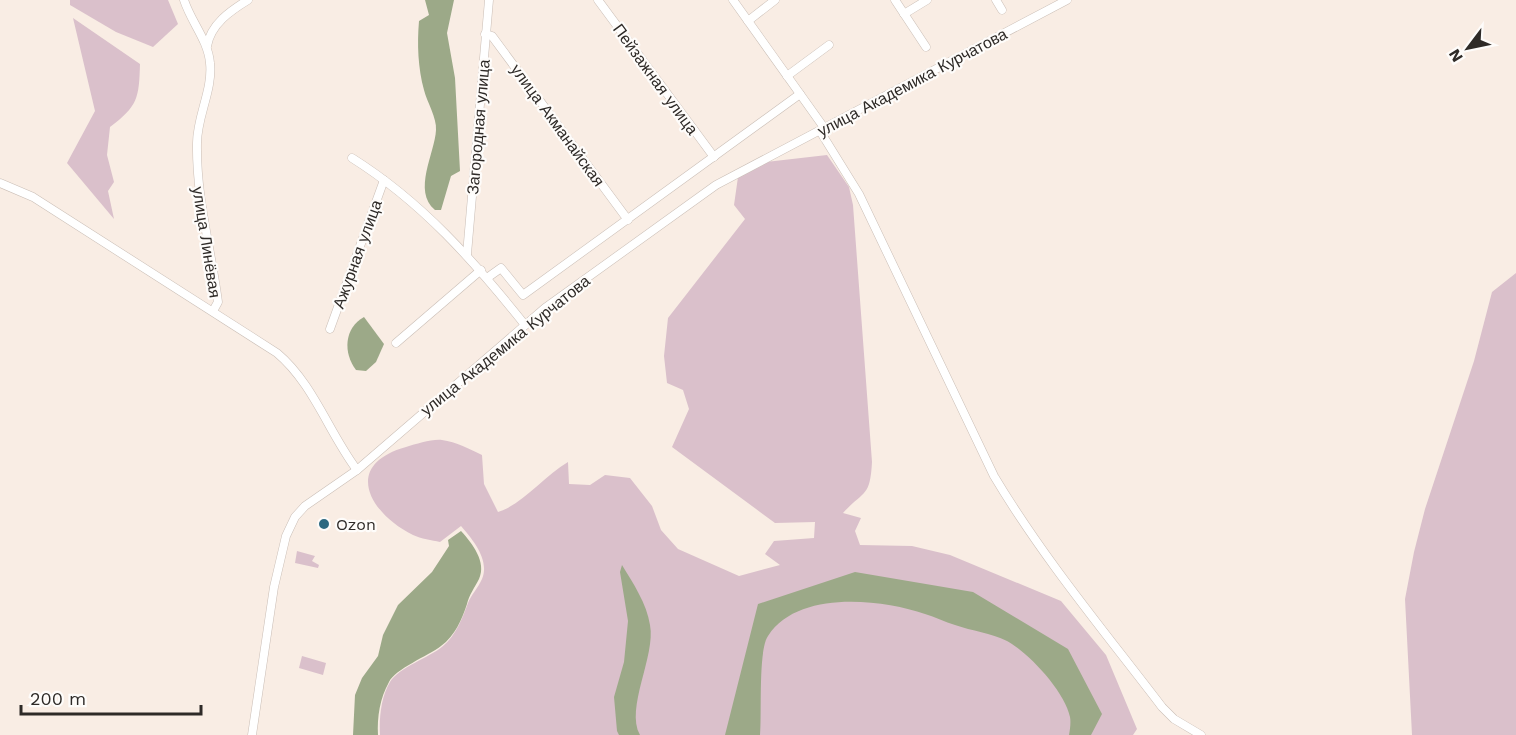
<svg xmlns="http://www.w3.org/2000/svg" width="1516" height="735" viewBox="0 0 1516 735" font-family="'Work Sans',sans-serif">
<rect width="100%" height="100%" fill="#f9ede4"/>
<!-- green -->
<g fill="#dac0cb">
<path d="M70,0H168L178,24L153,47L116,32L70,5Z"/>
<path d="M73,18L140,64C139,98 138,106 110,127L107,155L114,182L108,191L114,219L67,163L95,111Z"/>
<path d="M827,155L849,187L853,205L872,462C870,498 864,490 843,513L861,518L855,531L860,545L912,546L950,555L1061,601L1106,655L1137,729L1133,735H380C379,718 381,697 390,682C399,667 429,658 443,646C456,635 462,619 468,603C471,595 478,588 482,579C490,560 473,540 461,526L440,542C432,540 421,539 413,535C369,513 342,465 406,447C417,444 431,439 442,440C456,442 470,449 482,455L484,484L498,512C522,505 544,476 568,462L569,484L590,485L605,475L630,478L652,506L661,530L678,549L739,576L780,565L765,554L774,541L814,538L815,522L775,523L672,447L689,409L683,390L667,383L664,356L668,318L745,219L734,205L738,177L766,162Z"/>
<path d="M1516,273V735H1412L1405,599L1414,552L1425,509L1474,361L1492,292Z"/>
<path d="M297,551L315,556L312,561L319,565L318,568L295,563Z"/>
<path d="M302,656L326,663L323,675L299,668Z"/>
</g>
<!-- water -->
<g fill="#9ca988">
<path d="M425,0H454L447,33L455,78L460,171L451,176L441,210H435C412,191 435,153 436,130C437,118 427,102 424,90C418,68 417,44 419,21L429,15Z"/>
<path d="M364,317L384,344L376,362L366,371L356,370C343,353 344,328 364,317Z"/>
<path d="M461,531C472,543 487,562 479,579C475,587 469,595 467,604C462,619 455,636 441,646C428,656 395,669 389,682C380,698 377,717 378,735H353L355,695L362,678L378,656L383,635L398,605L432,572L449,546L448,540Z"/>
<path d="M622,565C633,583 647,604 650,625C656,656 625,708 640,735H619L617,731L614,697L624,662L628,621L620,572Z"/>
<path d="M855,572L973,592L1068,649L1102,714L1091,735H1069C1070,730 1071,722 1070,717C1065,692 1029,653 1007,641C991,633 972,631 955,625C945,622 935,617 925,614C880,599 798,590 768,636C758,650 762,715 760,735H725L758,604Z"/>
</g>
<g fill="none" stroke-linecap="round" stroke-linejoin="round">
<!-- minor casing -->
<g stroke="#cabeb6" stroke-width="9">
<g id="minor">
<path d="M184,0C191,22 208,40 210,63C213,90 197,116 197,143C196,198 211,248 218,302L213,311"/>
<path d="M598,0L714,157"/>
<path d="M733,0L825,129"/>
<path d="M895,0L926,47"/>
<path d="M996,0L1002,10"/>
<path d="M904,14L927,0"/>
<path d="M748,21L775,0"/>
<path d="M485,34L492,36L628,220"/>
<path d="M207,46C211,24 230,11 248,0"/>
<path d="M787,76L829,45"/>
<path d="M820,131L859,194L994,476C1043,558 1104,631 1162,707L1174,719L1201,735"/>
<path d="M352,158C422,202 474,261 525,325"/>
<path d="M0,183L33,197L277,353C313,383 329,433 357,470L545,308L716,185L1067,0"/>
<path d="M467,254L489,0"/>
<path d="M487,278L501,268L523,295L800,94"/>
<path d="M330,329L384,180"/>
<path d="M396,343L481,270"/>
<path d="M252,735L274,587L286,536L295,517L305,506L357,470"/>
</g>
</g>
<!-- minor -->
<use href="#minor" stroke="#fff" stroke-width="8"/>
</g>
<!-- markers -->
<circle fill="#2d6981" stroke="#fefcfa" stroke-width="2" cx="324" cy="524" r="6"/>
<g text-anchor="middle" stroke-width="4.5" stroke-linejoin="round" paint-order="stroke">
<!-- street labels -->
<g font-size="16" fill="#2e2a27" stroke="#fefcfa">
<text transform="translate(656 79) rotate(54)" y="6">Пейзажная улица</text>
<text transform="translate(912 82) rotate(-28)" y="6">улица Академика Курчатова</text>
<text transform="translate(558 125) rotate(54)" y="6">улица Акманайская</text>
<text transform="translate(478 127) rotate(-85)" y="6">Загородная улица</text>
<text transform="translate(207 242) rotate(81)" y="6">улица Линёвая</text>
<text transform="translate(357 254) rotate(-70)" y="6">Ажурная улица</text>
<text transform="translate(505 345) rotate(-39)" y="6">улица Академика Курчатова</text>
</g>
<!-- poi labels -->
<g font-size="16" fill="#2e2a27" stroke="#fefcfa" text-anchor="start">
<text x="336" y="530">Ozon</text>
</g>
</g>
<!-- north arrow -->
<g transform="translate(1468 48) rotate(238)" stroke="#fefcfa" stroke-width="4.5" paint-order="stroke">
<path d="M0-4.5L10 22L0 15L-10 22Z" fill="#2e2a27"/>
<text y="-9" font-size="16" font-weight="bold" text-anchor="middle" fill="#2e2a27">N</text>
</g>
<!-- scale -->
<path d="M21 705v9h180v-9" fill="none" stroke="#2e2a27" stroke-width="3"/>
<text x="30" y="705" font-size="18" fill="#2e2a27" stroke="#fefcfa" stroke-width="4.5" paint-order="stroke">200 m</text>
</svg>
